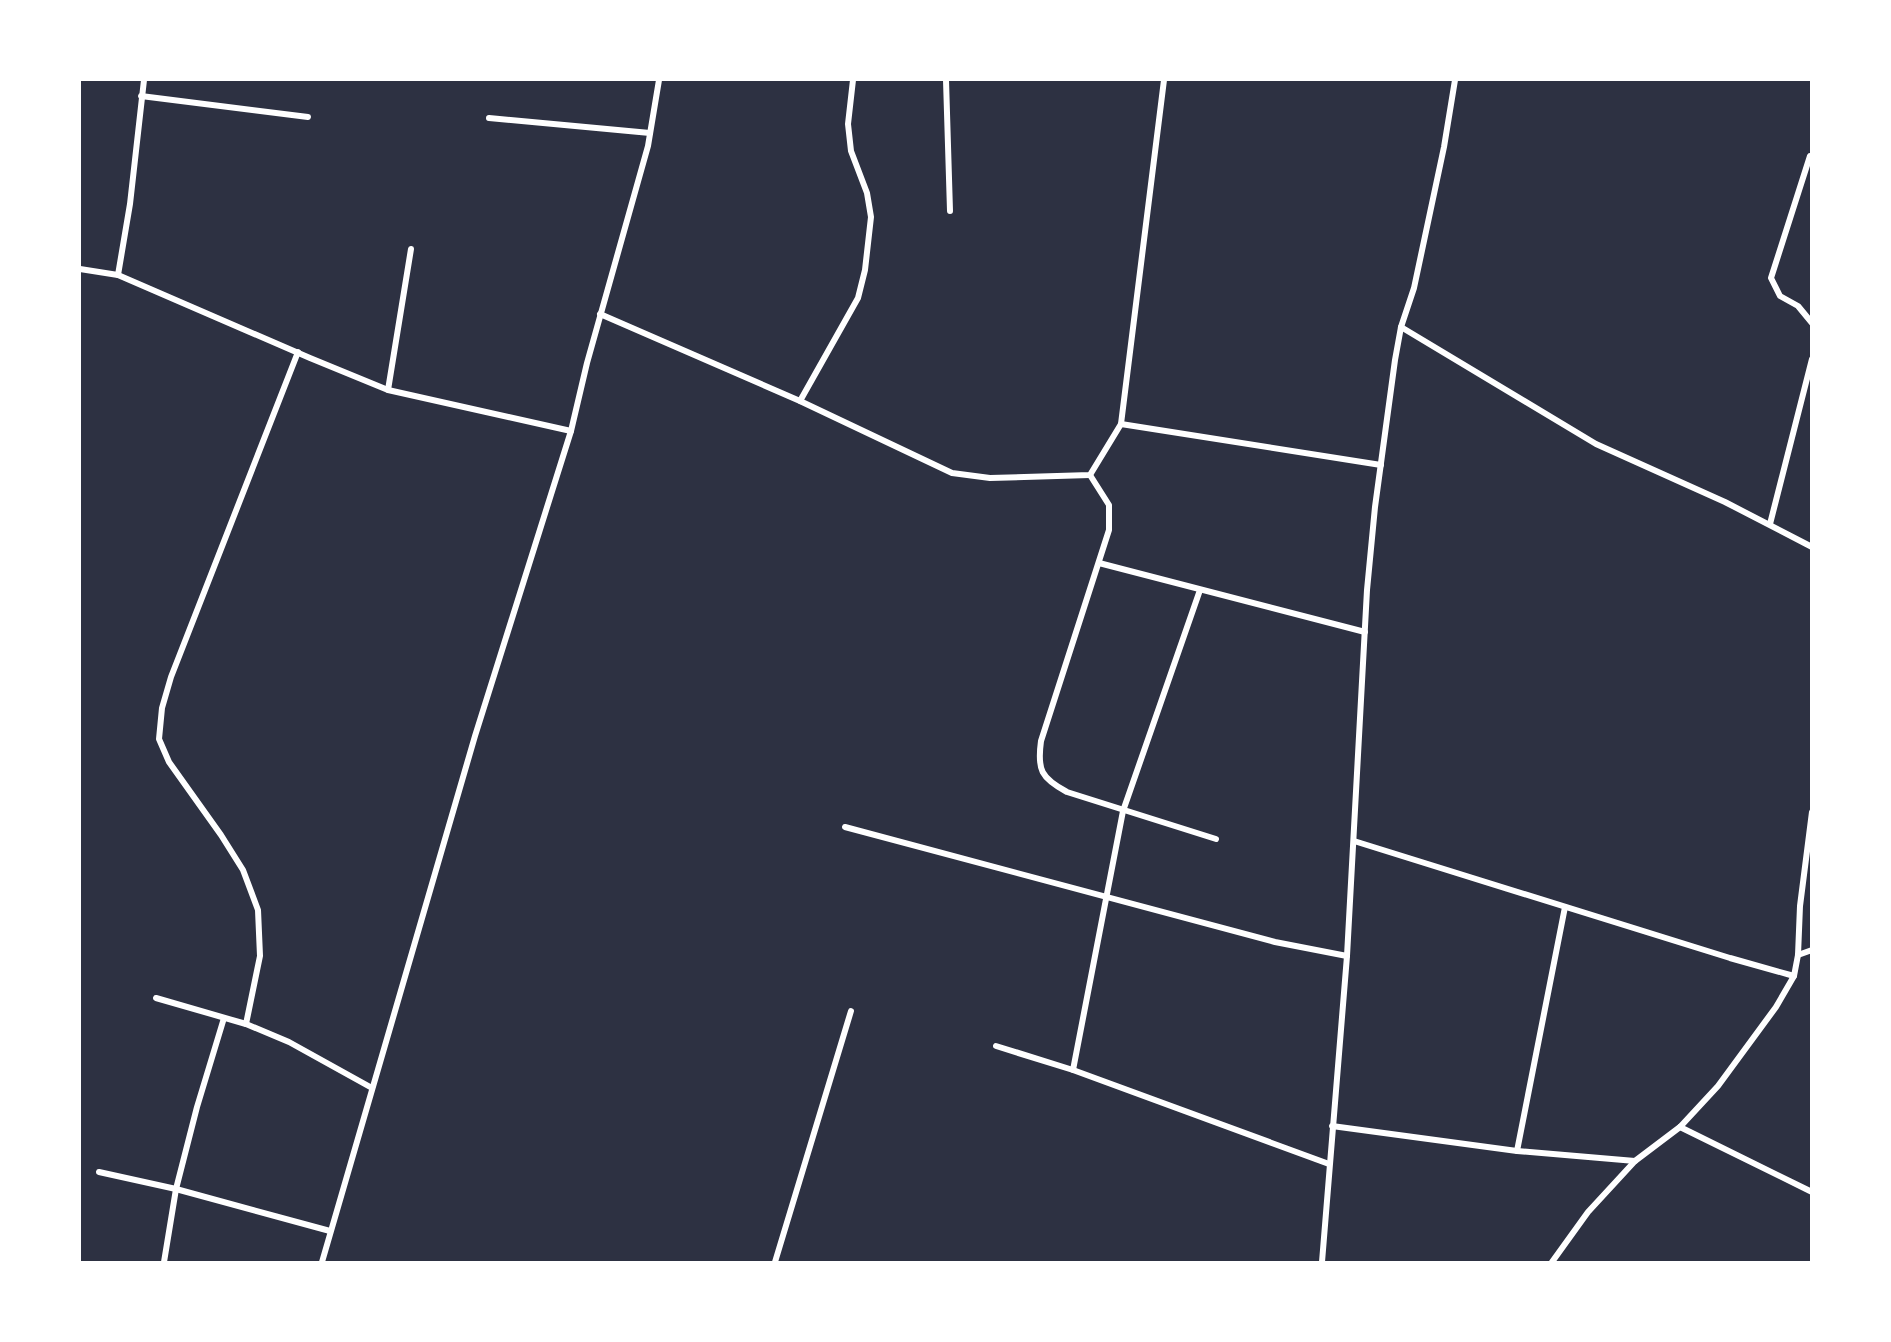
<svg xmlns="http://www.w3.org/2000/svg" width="1891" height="1342" viewBox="0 0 1891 1342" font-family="Cabin,sans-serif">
<rect width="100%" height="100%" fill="#2d3142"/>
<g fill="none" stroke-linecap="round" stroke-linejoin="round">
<!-- minor -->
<g stroke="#fff" stroke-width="6">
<path d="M946,80L950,211"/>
<path d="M141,96L308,117"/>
<path d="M489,118L650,133"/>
<path d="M1810,156L1771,278L1780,296L1798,306L1812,323"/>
<path d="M80,269L118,275L310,358L388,390L571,431"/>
<path d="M118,275L130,204L144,80"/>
<path d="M600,314L800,401L952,473L990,478L1090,475L1121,424L1164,80"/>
<path d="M1401,327L1596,444L1725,502L1812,547"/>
<path d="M388,390L411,249"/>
<path d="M800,401L858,298L865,270L871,217L867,193L851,151L848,124L853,80"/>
<path d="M1121,424L1381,465"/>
<path d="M1090,475L1109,505V530L1041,741C1037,770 1041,778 1067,792L1216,839"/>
<path d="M1770,524L1812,359"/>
<path d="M1099,563L1365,632"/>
<path d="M845,827L1275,942L1347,956"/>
<path d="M1354,841L1730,958L1794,976"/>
<path d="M1798,955L1812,950"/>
<path d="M156,998L246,1024L289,1042L372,1088"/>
<path d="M246,1024L260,956L258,910L243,870L221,835L169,762L159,739L162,708L171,677L298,352"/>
<path d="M996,1046L1073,1070L1329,1164"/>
<path d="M1073,1070L1123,811L1200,590"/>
<path d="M1332,1126L1517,1151L1635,1161"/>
<path d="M1680,1127L1812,1192"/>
<path d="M1517,1151L1565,907"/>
<path d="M99,1172L176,1189L330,1231"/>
<path d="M164,1262L176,1189L197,1107L224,1018"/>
<path d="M322,1262L475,736L571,431L587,363L648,146L659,80"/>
<path d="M775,1262L851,1011"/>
<path d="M1322,1262L1347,956L1367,590L1375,507L1395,360L1401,327L1414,288L1444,147L1455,80"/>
<path d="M1552,1262L1588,1212L1635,1161L1680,1127L1718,1086L1776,1007L1794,976L1798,955L1800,906L1812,812"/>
</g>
</g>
<!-- border -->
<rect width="1891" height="1342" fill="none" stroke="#ffffff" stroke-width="162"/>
</svg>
